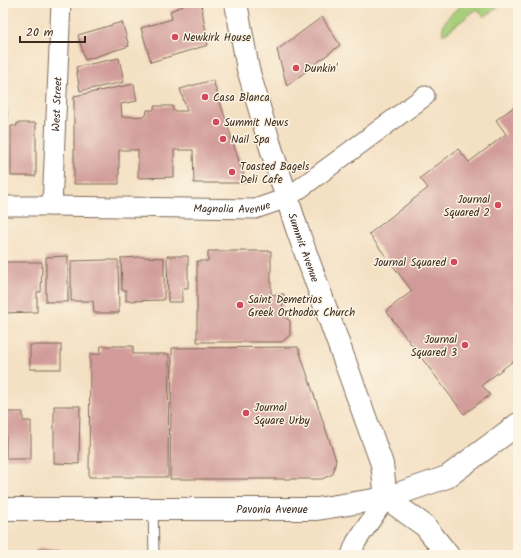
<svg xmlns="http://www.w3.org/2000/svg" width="521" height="558" viewBox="0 0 521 558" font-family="Kalam,sans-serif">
<rect width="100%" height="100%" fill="#fcf5e5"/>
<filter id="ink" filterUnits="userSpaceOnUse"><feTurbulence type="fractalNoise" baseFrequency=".025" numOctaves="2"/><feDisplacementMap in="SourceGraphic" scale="8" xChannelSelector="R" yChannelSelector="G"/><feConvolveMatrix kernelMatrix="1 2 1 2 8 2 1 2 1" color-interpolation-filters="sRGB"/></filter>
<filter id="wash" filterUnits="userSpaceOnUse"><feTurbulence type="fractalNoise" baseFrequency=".012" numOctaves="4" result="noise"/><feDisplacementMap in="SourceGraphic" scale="16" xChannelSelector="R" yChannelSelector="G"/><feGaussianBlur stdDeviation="0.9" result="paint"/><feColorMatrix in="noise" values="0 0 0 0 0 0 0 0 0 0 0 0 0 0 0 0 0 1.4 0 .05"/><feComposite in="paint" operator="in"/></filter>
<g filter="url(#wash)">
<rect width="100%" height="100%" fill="#f4e0c3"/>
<!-- green -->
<path fill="#a5cd78" stroke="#707c4b" d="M465,3H504L484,17L477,9L443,35C440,20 454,11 465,3Z"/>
<g id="blocks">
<!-- building -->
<g fill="#d19b99">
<path d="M190,3H201L208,45L151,62L141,28L172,19L170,11Z"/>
<path d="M322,17L340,45L287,86L277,50Z"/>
<path d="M122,22L129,46L85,60L78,35Z"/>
<path d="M119,58L124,82L80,91L76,67Z"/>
<path d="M213,80L246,183H194L193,150H174V177L138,178V150H119V184H74V96L134,84L137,101L121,104L122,117L146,116L147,110H154V106H173V111H187L180,89Z"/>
<path d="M518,104V367L513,361L482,385L490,395L464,414L386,311L412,291L369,234L428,188L420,178L458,149L469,162L506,134L496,120Z"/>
<rect x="3" y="111" width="4" height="67"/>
<path d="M17,123H36V176H11V126H17Z"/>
<path d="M208,251H271V295L284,294L282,315L290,321V335L282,342H197V261H208Z"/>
<path d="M68,256V302H46V257Z"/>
<path d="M167,256H188V288H182V302H168Z"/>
<path d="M142,257L164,258V300L126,301V290H122L121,258Z"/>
<path d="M105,260H118L119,313H94L93,301H71V261Z"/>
<path d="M3,262H42L41,292H37V312L3,313Z"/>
<rect x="30" y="345" width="31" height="24"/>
<path d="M101,346H133V354H169L168,477H89L90,354H100Z"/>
<path d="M298,347L336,460L333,474L322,479H170L172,348Z"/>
<path d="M54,406H80L79,464L54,463Z"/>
<path d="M6,412H23V421H31V459H6Z"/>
<rect x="38" y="549" width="22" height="6"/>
</g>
</g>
</g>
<g filter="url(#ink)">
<use href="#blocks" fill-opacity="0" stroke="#7c6a58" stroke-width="1"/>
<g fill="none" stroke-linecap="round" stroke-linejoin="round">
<!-- service casing -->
<g stroke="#7c6a58" stroke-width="11">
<path id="service" d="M153,509L154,555"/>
</g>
<!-- minor casing -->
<g stroke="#7c6a58" stroke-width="21">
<g id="minor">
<path id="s1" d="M3,206H52L255,209L287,198L425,96"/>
<path id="s2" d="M52,206L61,3"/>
<path d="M351,555L356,542L386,498"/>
</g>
</g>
<!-- tertiary casing -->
<g stroke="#7c6a58" stroke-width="24">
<g id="tertiary">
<path id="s3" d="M3,509H317L386,498L447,477L518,424"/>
</g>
</g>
<!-- secondary casing -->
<g stroke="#7c6a58" stroke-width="24">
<g id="secondary">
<path id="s4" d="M236,3L248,69L270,145L297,229L382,464L386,498L425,526L448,555"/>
</g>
</g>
<!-- service -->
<use href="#service" stroke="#fff" stroke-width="9"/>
<!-- minor -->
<use href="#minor" stroke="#fff" stroke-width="19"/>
<!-- tertiary -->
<use href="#tertiary" stroke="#fff" stroke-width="22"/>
<!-- secondary -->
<use href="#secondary" stroke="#fff" stroke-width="22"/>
</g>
</g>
<!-- markers -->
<g fill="#d1495b" stroke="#fcf5e5" stroke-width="1.5">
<circle cx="175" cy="37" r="4"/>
<circle cx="296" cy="68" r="4"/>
<circle cx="205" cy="97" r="4"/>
<circle cx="216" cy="122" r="4"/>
<circle cx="223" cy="139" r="4"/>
<circle cx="232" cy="172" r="4"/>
<circle cx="498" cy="205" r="4"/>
<circle cx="454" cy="262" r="4"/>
<circle cx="240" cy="305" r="4"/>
<circle cx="465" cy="345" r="4"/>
<circle cx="246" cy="413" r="4"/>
</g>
<g text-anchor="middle" stroke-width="3" stroke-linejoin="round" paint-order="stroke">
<!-- poi labels -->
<g font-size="11" fill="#3b2a1e" stroke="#fcf5e5" text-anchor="start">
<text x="183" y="41">Newkirk House</text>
<text x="304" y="72">Dunkin'</text>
<text x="213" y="101">Casa Blanca</text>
<text x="224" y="126">Summit News</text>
<text x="231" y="143">Nail Spa</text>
<text x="240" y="170">Toasted Bagels<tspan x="240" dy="13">Deli Cafe</tspan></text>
<text x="490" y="203" text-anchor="end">Journal<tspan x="490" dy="13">Squared 2</tspan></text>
<text x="446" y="266" text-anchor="end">Journal Squared</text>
<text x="248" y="303">Saint Demetrios<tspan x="248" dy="13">Greek Orthodox Church</tspan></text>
<text x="457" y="343" text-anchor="end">Journal<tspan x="457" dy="13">Squared 3</tspan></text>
<text x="254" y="411">Journal<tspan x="254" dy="13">Square Urby</tspan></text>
</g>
<!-- street labels -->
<g font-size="11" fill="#3b2a1e" stroke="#fcf5e5">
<text dy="4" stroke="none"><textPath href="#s2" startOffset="102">West Street</textPath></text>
<text dy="4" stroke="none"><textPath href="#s1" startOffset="229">Magnolia Avenue</textPath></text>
<text dy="4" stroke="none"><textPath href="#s4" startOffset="254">Summit Avenue</textPath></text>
<text dy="4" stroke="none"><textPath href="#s3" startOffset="269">Pavonia Avenue</textPath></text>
</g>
</g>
<!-- margin -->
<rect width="521" height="558" fill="none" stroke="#fcf5e5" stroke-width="16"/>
<!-- scale -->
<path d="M20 36v6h65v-6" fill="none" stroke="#3b2a1e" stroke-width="2"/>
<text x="26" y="36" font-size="12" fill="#3b2a1e" stroke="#fcf5e5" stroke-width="3" paint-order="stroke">20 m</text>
</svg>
